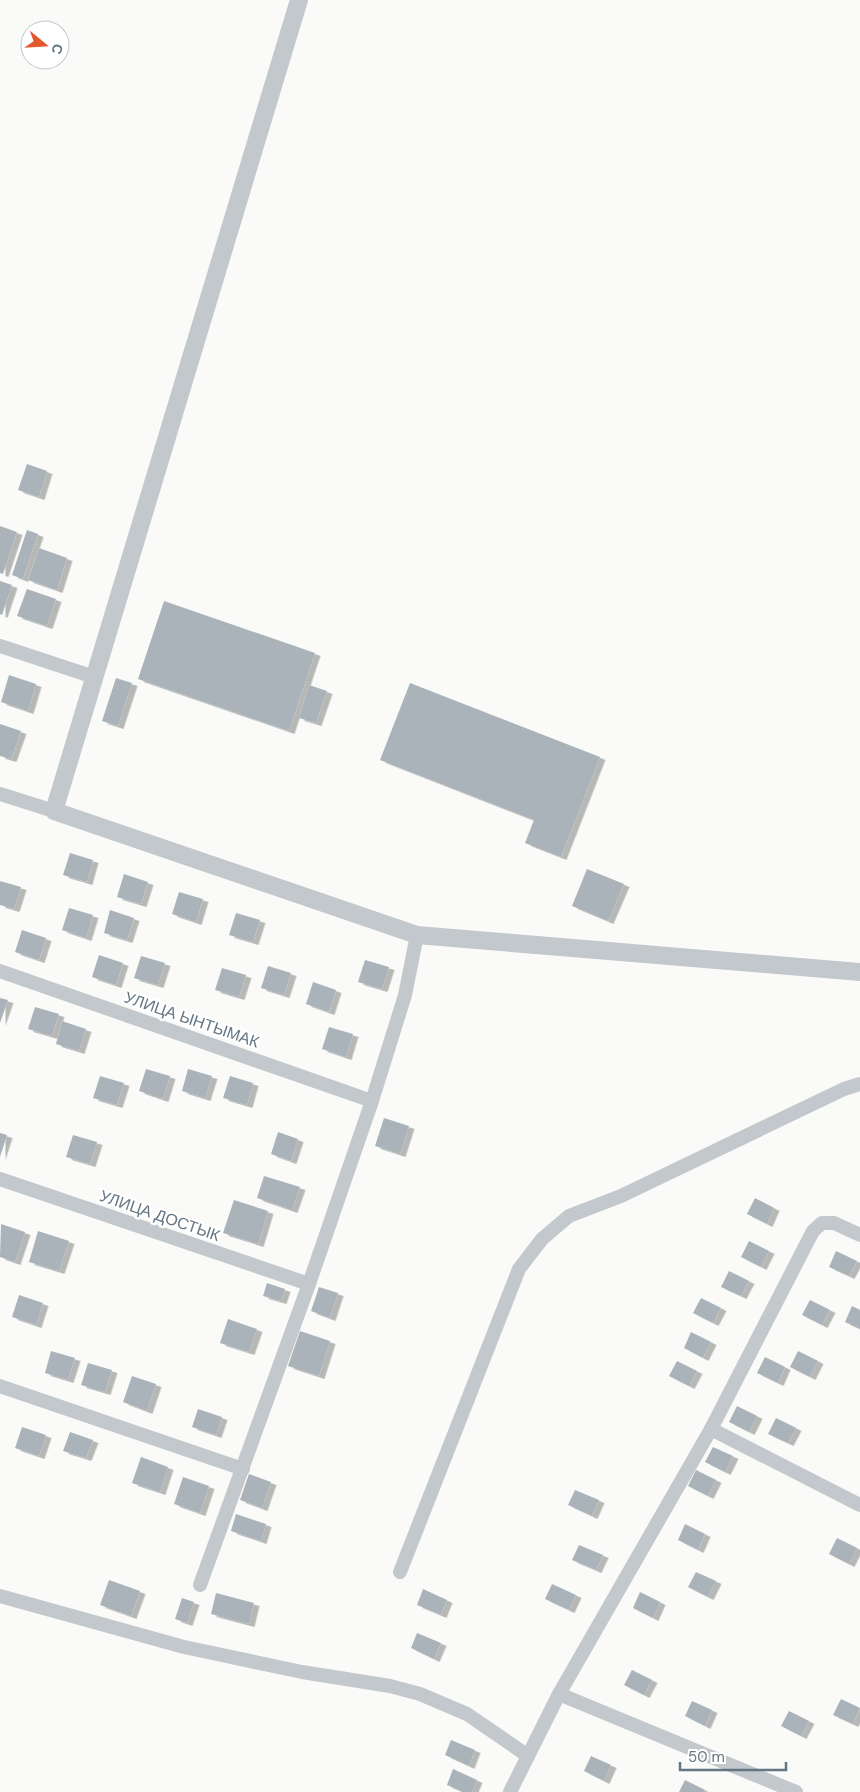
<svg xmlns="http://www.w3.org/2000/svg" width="860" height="1792" viewBox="0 0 860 1792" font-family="'DM Sans',sans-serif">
<defs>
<filter id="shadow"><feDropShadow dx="5.5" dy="3" stdDeviation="0" flood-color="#0004"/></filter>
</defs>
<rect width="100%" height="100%" fill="#fafaf8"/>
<!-- building -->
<g fill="#aab3b9" filter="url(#shadow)">
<path d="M27,464L47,471L39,497L18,490Z"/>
<path d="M0,526L17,532L3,574L0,573Z"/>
<path d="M27,530L38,534L23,579L12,575Z"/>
<path d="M39,548L67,558L57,590L28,580Z"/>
<path d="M0,581L12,585L2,615L0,614Z"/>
<path d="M27,589L56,599L47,626L17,616Z"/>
<path d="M164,601L315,653L289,731L138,679Z"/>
<path d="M9,675L36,684L28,711L1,702Z"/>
<path d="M116,678L132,683L118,726L102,721Z"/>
<path d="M410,683L600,757L561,857L525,843L534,820L380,760Z"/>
<path d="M309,685L327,691L316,723L299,718Z"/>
<path d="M0,724L21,731L11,759L0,756Z"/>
<path d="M70,853L93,860L87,882L63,875Z"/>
<path d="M587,869L624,884L608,921L572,906Z"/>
<path d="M124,874L148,882L141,904L117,897Z"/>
<path d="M0,881L21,887L14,909L0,905Z"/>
<path d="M179,892L203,899L196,922L172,914Z"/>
<path d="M69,908L93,915L86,938L62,930Z"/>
<path d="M110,910L134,918L127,940L104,933Z"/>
<path d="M236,913L260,920L253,942L229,935Z"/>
<path d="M22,930L46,938L39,960L15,952Z"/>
<path d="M99,955L123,963L116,985L92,977Z"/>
<path d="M141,956L165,963L158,985L134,978Z"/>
<path d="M365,960L389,967L382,989L358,982Z"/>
<path d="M268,966L291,973L284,995L261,988Z"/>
<path d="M222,968L246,975L239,997L215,990Z"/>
<path d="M313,982L336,990L329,1012L306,1004Z"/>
<path d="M0,998L8,1000L0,1023Z"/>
<path d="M35,1007L59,1014L52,1036L28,1029Z"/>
<path d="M62,1021L86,1029L79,1051L56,1044Z"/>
<path d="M329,1027L353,1034L346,1057L322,1049Z"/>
<path d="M146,1069L170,1076L163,1099L139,1091Z"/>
<path d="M188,1069L212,1076L205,1098L182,1091Z"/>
<path d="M100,1076L124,1083L117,1105L93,1098Z"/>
<path d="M230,1076L253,1083L247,1105L223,1098Z"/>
<path d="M384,1118L409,1126L400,1154L375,1146Z"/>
<path d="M278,1132L298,1139L291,1161L271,1154Z"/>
<path d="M0,1133L7,1135L0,1157Z"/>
<path d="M73,1135L97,1142L90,1164L66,1157Z"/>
<path d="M264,1176L300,1187L292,1210L257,1198Z"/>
<path d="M755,1198L774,1208L767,1224L747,1214Z"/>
<path d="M234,1200L268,1211L258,1244L223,1233Z"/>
<path d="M1,1224L25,1232L15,1262L0,1257Z"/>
<path d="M38,1231L69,1241L59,1271L29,1262Z"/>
<path d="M749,1241L769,1251L761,1267L741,1257Z"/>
<path d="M836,1251L857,1261L849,1276L829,1267Z"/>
<path d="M729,1271L749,1281L741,1296L721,1287Z"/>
<path d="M267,1283L285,1289L281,1301L263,1296Z"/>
<path d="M319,1287L338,1293L330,1318L311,1311Z"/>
<path d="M19,1295L43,1303L36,1325L12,1317Z"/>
<path d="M701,1298L721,1308L713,1323L693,1313Z"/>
<path d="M810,1300L830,1310L822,1325L802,1315Z"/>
<path d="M852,1306L860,1310V1329L845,1322Z"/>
<path d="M228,1319L257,1329L249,1352L220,1343Z"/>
<path d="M300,1331L330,1341L319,1376L288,1366Z"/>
<path d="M691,1332L711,1342L703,1358L684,1348Z"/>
<path d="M51,1351L75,1358L68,1380L45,1373Z"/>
<path d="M798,1351L818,1361L810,1377L790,1367Z"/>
<path d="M765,1357L785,1367L778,1383L757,1373Z"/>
<path d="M677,1361L697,1371L689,1386L669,1376Z"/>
<path d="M88,1363L112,1370L105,1392L81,1385Z"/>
<path d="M132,1376L156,1384L147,1411L123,1402Z"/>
<path d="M737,1406L757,1416L749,1432L729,1422Z"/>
<path d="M198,1409L222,1417L216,1435L192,1427Z"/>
<path d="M776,1418L796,1428L788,1443L768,1434Z"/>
<path d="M22,1427L46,1435L39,1456L15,1448Z"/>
<path d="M70,1432L93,1440L86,1458L63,1451Z"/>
<path d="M713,1447L733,1456L725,1472L705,1462Z"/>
<path d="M141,1457L168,1467L160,1492L132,1483Z"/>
<path d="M696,1470L716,1480L708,1496L688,1486Z"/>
<path d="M249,1474L271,1482L262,1508L240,1500Z"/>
<path d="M183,1477L209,1486L200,1513L174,1504Z"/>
<path d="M575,1490L599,1500L592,1516L568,1505Z"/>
<path d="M236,1514L266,1524L261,1541L231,1531Z"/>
<path d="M685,1524L705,1534L698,1550L678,1540Z"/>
<path d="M837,1538L857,1548L849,1564L829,1554Z"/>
<path d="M579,1545L603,1555L596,1570L572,1560Z"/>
<path d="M696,1572L716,1581L708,1597L688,1587Z"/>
<path d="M109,1580L140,1591L131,1616L100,1605Z"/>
<path d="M552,1584L576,1595L569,1610L545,1599Z"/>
<path d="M423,1589L447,1600L441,1615L417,1605Z"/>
<path d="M640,1592L660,1602L653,1618L633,1608Z"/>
<path d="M216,1593L254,1603L249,1624L211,1614Z"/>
<path d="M182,1598L194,1602L187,1623L175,1619Z"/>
<path d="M417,1633L441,1643L434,1659L411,1648Z"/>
<path d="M632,1670L652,1680L644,1695L624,1685Z"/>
<path d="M841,1699L860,1708L853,1724L833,1715Z"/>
<path d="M692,1701L712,1710L705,1726L685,1716Z"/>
<path d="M789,1711L809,1721L801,1736L781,1726Z"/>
<path d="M451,1740L475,1750L469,1766L445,1755Z"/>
<path d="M591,1756L611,1765L604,1781L584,1771Z"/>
<path d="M453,1769L477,1780L472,1792H463L447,1785Z"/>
<path d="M685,1780L705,1790L704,1792H679Z"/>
</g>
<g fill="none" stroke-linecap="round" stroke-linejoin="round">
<!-- minor -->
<g stroke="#c3c8cc" stroke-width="14">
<path d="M0,646L94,677"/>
<path d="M0,794L54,811"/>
<path d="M0,971L372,1101"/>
<path d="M0,1179L309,1284"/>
<path d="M0,1386L243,1469"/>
<path d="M711,1429L860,1505"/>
<path d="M400,1572L519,1269L542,1239L569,1216L621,1196L844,1089L860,1084"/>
<path d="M200,1585L309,1284L372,1101L405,995L417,935"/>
<path d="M0,1596L184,1647L302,1672L390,1686L420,1694L467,1714L528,1756"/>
<path d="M559,1694L796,1792"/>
<path d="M510,1792L559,1694L711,1429L813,1231L822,1223H834L860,1235"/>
</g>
<!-- tertiary -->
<path stroke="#c3c8cc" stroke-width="18" d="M299,0L54,811L417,935L860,972"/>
</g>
<g text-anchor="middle" stroke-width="5" stroke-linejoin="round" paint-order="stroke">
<!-- street labels -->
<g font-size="16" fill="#657683" stroke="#fff">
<text transform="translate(192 1019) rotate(19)" y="6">УЛИЦА ЫНТЫМАК</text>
<text transform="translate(160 1215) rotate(19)" y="6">УЛИЦА ДОСТЫК</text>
</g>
</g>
<!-- north arrow -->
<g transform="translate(45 45) rotate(108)"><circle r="24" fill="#ffffff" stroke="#c1c8cd"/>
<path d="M0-4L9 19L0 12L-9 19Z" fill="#e4572e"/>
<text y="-8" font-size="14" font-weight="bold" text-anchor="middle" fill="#657683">С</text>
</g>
<!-- scale -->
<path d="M680 1762v8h106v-8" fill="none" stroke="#657683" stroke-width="2.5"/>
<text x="688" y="1762" font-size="15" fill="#657683" stroke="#ffffff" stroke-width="4" paint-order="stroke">50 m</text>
</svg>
